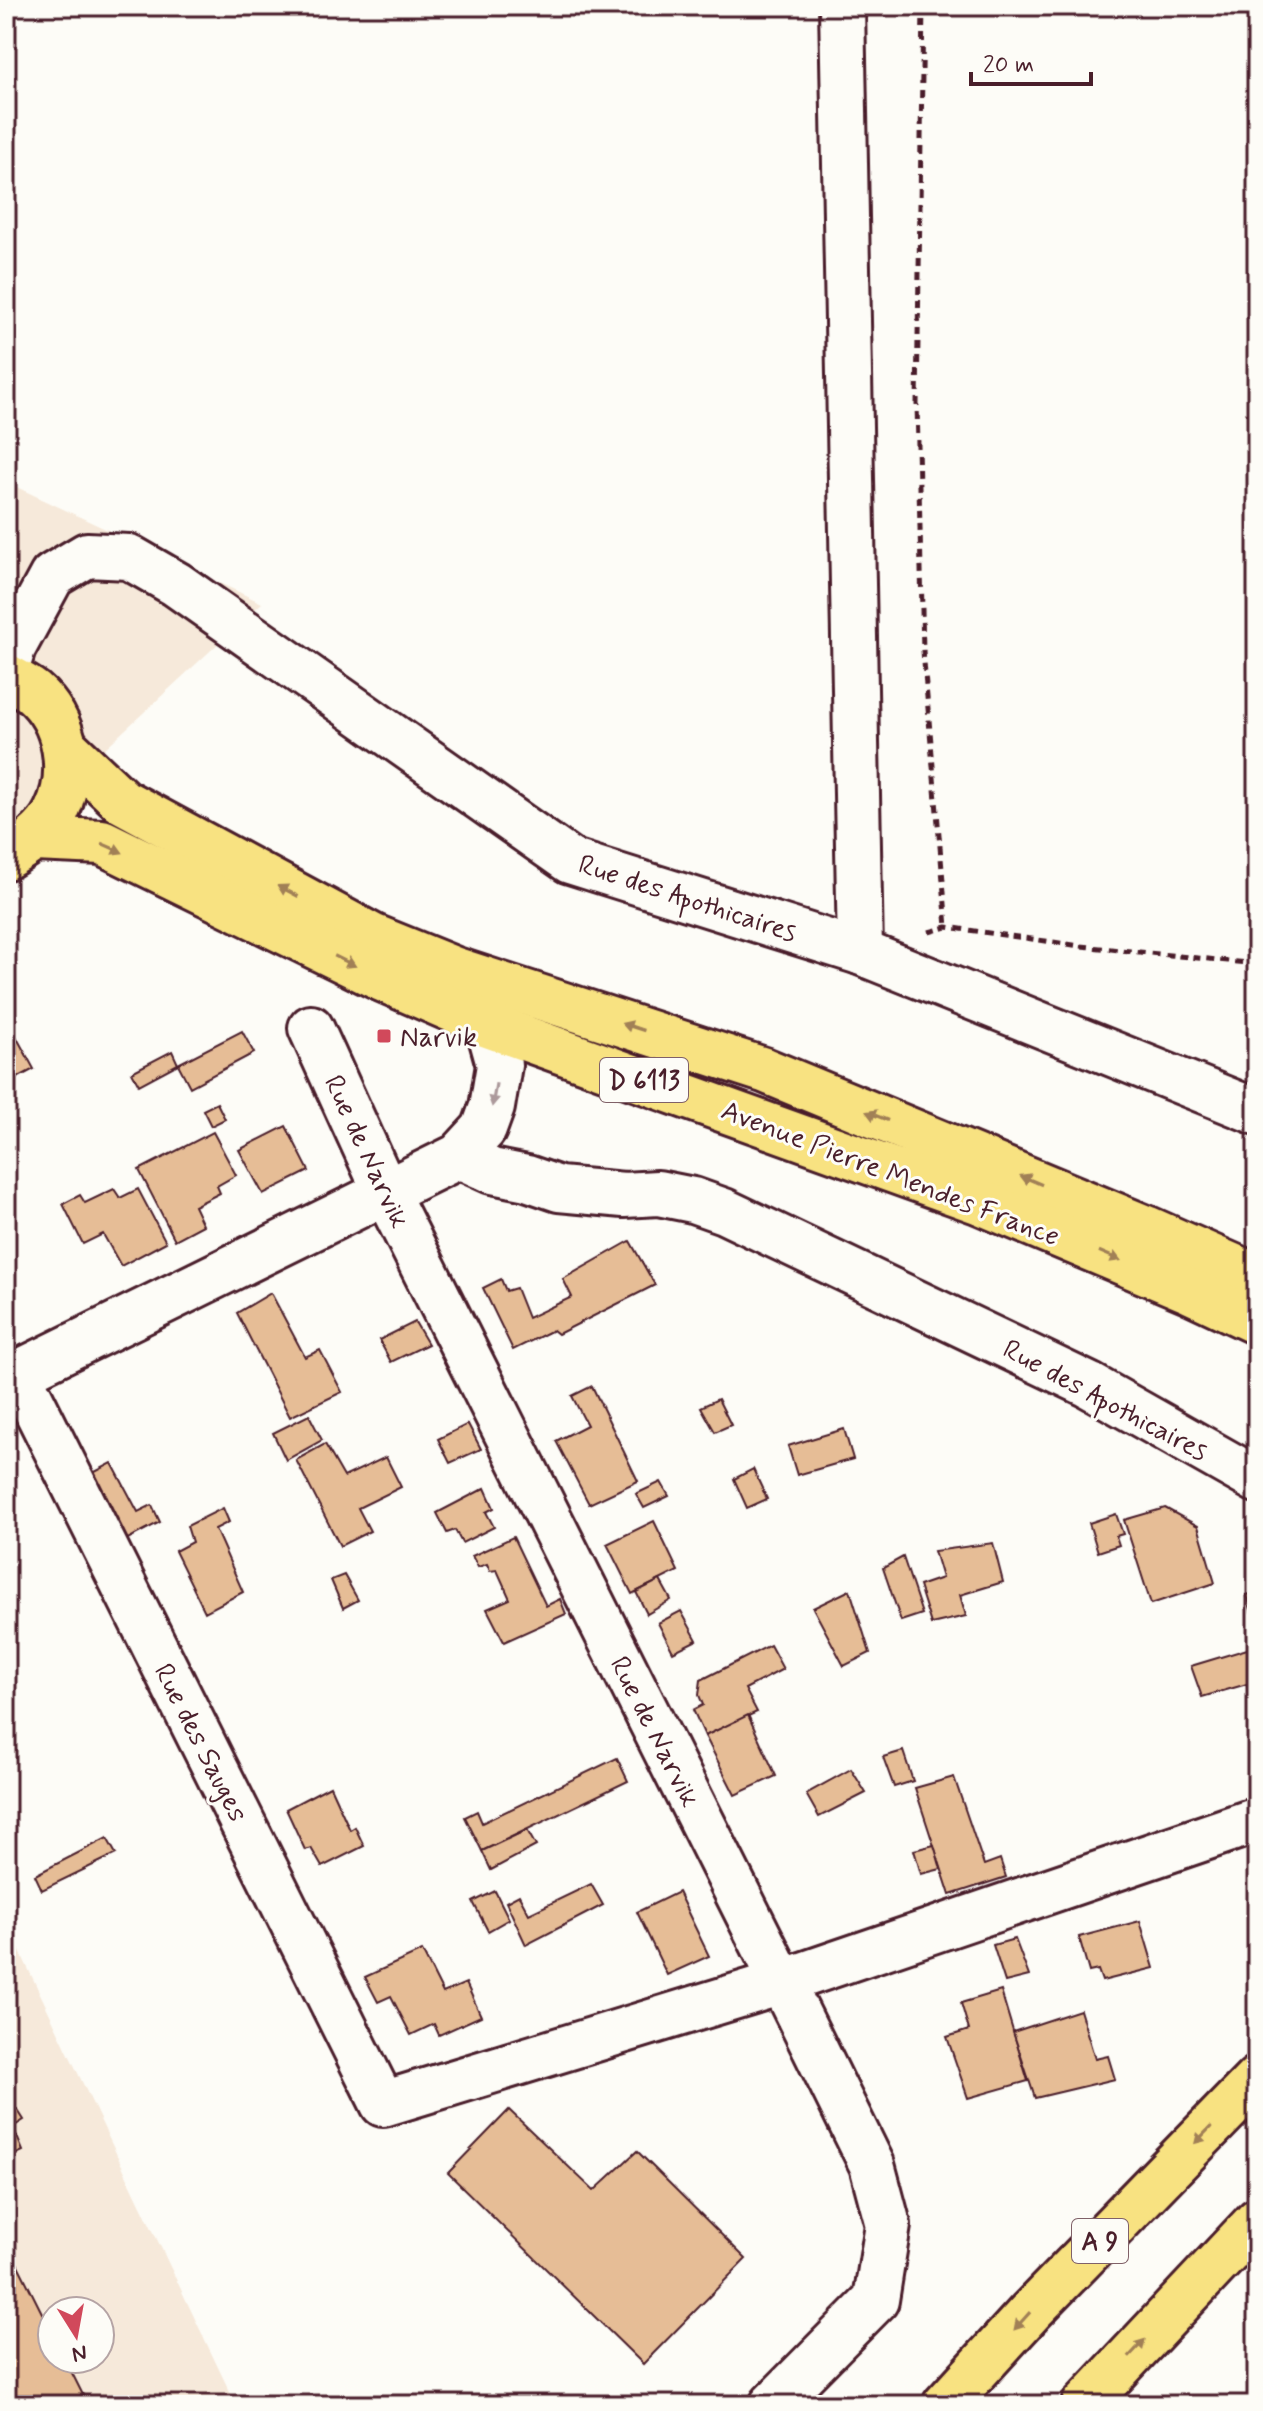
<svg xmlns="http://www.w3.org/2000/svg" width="1263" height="2411" viewBox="0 0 1263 2411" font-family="Mynerve,sans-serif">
<rect width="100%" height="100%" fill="#fdfcf7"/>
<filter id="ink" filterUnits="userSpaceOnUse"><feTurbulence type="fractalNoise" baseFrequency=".0125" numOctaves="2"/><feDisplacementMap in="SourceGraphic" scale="16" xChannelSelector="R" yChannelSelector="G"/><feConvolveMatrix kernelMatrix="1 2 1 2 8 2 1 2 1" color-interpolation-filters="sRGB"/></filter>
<g filter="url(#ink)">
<!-- built -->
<g fill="#f6e9da" fill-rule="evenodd">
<path d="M6,482L262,603L6,840Z"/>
<path d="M6,1922L236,2405H6ZM52,2311H100V2359H52Z"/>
</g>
<!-- building -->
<g fill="#e6bd96" stroke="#4a1f2b" stroke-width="2">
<path d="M11,1027L34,1069L6,1084V1029Z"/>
<path d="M242,1031L254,1053L190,1087L178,1064Z"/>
<path d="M172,1051L178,1064L139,1085L132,1072Z"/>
<path d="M217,1103L225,1119L211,1126L203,1110Z"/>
<path d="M286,1126L309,1171L263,1194L239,1150Z"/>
<path d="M213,1132L236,1175L217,1186L220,1193L194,1206L203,1225L175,1240L139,1170Z"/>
<path d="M114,1189L120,1198L138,1189L166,1242L121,1266L103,1234L83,1244L63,1204L80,1195L85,1203Z"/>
<path d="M630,1241L655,1285L558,1334L553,1330L513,1350L483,1288L501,1279L506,1291L516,1288L528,1318L572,1297L563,1279Z"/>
<path d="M271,1293L305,1357L320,1350L342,1392L290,1417L237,1313Z"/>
<path d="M415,1322L428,1344L391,1362L379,1340Z"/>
<path d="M592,1386L638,1481L589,1504L556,1441L587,1425L572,1396Z"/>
<path d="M718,1399L731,1425L715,1432L701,1407Z"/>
<path d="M309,1415L322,1440L286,1460L273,1433Z"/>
<path d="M468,1424L481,1449L450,1463L438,1439Z"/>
<path d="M844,1429L853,1459L797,1475L788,1446Z"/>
<path d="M325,1444L344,1477L386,1457L401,1487L358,1508L370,1531L340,1546L296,1460Z"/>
<path d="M112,1463L138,1512L152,1505L160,1522L124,1541L91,1474Z"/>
<path d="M753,1469L767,1499L747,1508L734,1479Z"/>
<path d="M6,1477L16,1496L6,1501Z"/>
<path d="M661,1482L669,1496L644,1508L636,1494Z"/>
<path d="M485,1488L494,1508L486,1512L494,1527L462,1543L455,1530L447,1533L437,1513Z"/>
<path d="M223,1508L229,1522L215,1529L243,1592L205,1612L175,1551L192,1542L187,1526Z"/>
<path d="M1165,1508L1198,1526L1215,1583L1151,1604L1124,1520Z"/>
<path d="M1116,1514L1123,1534L1116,1536L1119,1545L1098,1552L1089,1523Z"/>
<path d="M654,1521L678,1571L632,1594L607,1544Z"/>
<path d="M513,1537L546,1606L560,1599L566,1614L504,1642L487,1609L510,1599L497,1570L490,1571L487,1564L478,1567L472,1556Z"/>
<path d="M993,1543L1003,1582L960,1595L966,1616L931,1624L919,1586L942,1578L934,1551Z"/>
<path d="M903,1557L922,1614L901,1621L883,1568Z"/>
<path d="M344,1575L358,1600L343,1608L331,1580Z"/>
<path d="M660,1580L671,1600L647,1614L636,1592Z"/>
<path d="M850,1590L870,1653L844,1666L813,1608Z"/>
<path d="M1257,1591V1615L1253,1617L1247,1595Z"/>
<path d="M681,1611L697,1640L673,1652L658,1623Z"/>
<path d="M770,1645L783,1669L745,1689L757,1712L705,1736L693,1710L703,1705L699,1695L701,1680Z"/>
<path d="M1257,1646V1691L1249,1693L1247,1684L1202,1697L1191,1666Z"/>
<path d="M748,1715L776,1776L735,1795L705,1736Z"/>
<path d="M903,1751L913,1781L894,1787L883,1757Z"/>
<path d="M617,1758L628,1781L482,1851L465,1817L477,1811L482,1823Z"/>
<path d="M851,1769L866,1793L819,1817L806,1794Z"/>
<path d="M954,1777L984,1865L1000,1859L1006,1877L950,1895L915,1788Z"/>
<path d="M330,1786L350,1830L355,1827L364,1846L322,1867L311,1848L305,1850L286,1809Z"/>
<path d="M527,1830L536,1846L491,1870L482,1851Z"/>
<path d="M107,1838L116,1854L42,1890L35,1875Z"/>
<path d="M934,1845L941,1869L921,1874L914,1850Z"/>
<path d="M591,1884L603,1905L526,1945L506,1902L519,1895L529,1914Z"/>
<path d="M495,1891L509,1919L488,1931L473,1902Z"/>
<path d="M678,1892L709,1956L667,1975L637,1912Z"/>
<path d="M1140,1921L1154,1968L1102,1981L1098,1970L1089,1972L1079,1937Z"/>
<path d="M1015,1939L1029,1976L1005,1982L993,1945Z"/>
<path d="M422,1951L443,1993L466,1983L481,2016L439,2035L434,2024L411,2035L391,1996L378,2002L365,1977Z"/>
<path d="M1001,1991L1028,2081L968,2098L947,2037L969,2030L961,2003Z"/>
<path d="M1080,2010L1095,2059L1108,2056L1115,2079L1035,2098L1013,2032Z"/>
<path d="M17,2109L24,2120L13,2127L23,2151L6,2159V2114Z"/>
<path d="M509,2110L594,2191L637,2151L746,2259L643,2364L448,2173Z"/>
<path d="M6,2241L52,2333V2359H65L88,2405H12L6,2392Z"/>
</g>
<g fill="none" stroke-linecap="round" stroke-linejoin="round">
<!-- minor casing -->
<g stroke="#4a1f2b" stroke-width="50">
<g id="minor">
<path d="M842,6L860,952"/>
<path d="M6,671L13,648L52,576L87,555L129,557L176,584L570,861L860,952L1257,1112"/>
<path d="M488,1025L499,1065L492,1107L484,1129L459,1156L18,1373L383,2104L782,1982L872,2165L888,2225L876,2300L772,2405"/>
<path d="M311,1028L386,1193L782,1982L1257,1820"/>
<path d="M459,1156L492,1171L527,1178L559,1189L624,1195L658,1193L693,1200L724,1211L1089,1385L1257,1480"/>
</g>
</g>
<!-- major casing -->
<g stroke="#4a1f2b" stroke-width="50">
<g id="major">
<path d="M6,676C15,681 25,686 33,692C67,721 75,773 56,812C46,833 25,846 6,857"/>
<path d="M66,748L122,801L374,937L453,969L764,1070L1146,1228L1257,1277"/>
<path d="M35,839L102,842L380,978L488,1025L978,1201L1191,1291L1257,1322"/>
</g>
</g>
<!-- highway casing -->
<g stroke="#4a1f2b" stroke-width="50">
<g id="highway">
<path d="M945,2405L1031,2311L1257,2079"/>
<path d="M1084,2405L1257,2221"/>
</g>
</g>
<!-- path -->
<g stroke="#4a1f2b" stroke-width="5" stroke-dasharray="8 6" stroke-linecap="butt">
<path d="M923,6L917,404L923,651L947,927"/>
<path d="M929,932L947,927L1081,946L1257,964"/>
</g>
<!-- minor -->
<use href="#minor" stroke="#fdfcf7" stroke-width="44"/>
<!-- major -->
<use href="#major" stroke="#f8e281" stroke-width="44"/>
<!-- highway -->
<use href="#highway" stroke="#f8e281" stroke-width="44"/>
</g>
<!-- one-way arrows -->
<defs><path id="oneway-solid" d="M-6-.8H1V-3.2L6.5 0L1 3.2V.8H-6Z" transform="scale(2)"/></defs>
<g fill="#a18056">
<use href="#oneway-solid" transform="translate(112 848) rotate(24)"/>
<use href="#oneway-solid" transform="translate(288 891) rotate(-152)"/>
<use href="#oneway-solid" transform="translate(345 961) rotate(26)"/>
<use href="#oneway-solid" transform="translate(633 1027) rotate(-162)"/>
<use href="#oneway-solid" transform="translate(877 1116) rotate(-158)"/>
<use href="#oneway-solid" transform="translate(1031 1180) rotate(-157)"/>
<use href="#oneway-solid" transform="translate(1110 1256) rotate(23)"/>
<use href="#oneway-solid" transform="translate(1203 2135) rotate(134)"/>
<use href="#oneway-solid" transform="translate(1022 2321) rotate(132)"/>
<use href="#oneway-solid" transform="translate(1137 2348) rotate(-47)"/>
</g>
<use fill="#ac999b" href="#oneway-solid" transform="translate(494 1095) rotate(100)"/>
</g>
<!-- markers -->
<rect fill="#d1495b" stroke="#fdfcf7" stroke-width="3" x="376" y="1028" width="16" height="16" rx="4"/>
<g text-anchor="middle" stroke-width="6" stroke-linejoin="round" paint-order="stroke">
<!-- shield labels -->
<g fill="#fdfcf7" stroke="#806168" stroke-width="2">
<rect x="600" y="1058" width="88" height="44" rx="6"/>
<rect x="1072" y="2219" width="56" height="44" rx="6"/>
</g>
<g font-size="26" font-weight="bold" fill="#4a1f2b">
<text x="644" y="1089">D 6113</text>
<text x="1100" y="2250">A 9</text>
</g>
<!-- street labels -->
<g font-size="28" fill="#4a1f2b" stroke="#fdfcf7">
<text transform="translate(688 897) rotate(18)" y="10">Rue des Apothicaires</text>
<text transform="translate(368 1151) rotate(65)" y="10">Rue de Narvik</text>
<text transform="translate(891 1172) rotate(21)" y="10">Avenue Pierre Mendes France</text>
<text transform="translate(1106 1399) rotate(28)" y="10">Rue des Apothicaires</text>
<text transform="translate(656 1731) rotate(63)" y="10">Rue de Narvik</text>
<text transform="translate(202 1742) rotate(63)" y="10">Rue des Sauges</text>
</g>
<!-- poi labels -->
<g font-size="28" fill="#4a1f2b" stroke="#fdfcf7" text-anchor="start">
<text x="400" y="1046">Narvik</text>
</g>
</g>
<!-- margin -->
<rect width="1263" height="2411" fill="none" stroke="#fdfcf7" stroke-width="32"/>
<rect x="16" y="16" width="1231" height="2379" fill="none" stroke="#4a1f2b" stroke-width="3" filter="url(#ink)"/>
<!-- north arrow -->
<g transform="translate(76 2335) rotate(169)"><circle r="38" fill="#fdfcf7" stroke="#b5a4a5" stroke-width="2"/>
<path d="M0-6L14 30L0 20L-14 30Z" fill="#d1495b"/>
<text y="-12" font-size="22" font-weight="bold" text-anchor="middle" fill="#4a1f2b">N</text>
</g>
<!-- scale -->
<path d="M971 72v12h120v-12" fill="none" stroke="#4a1f2b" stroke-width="4"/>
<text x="983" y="72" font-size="24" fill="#4a1f2b" stroke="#fdfcf7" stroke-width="6" paint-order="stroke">20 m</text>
</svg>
